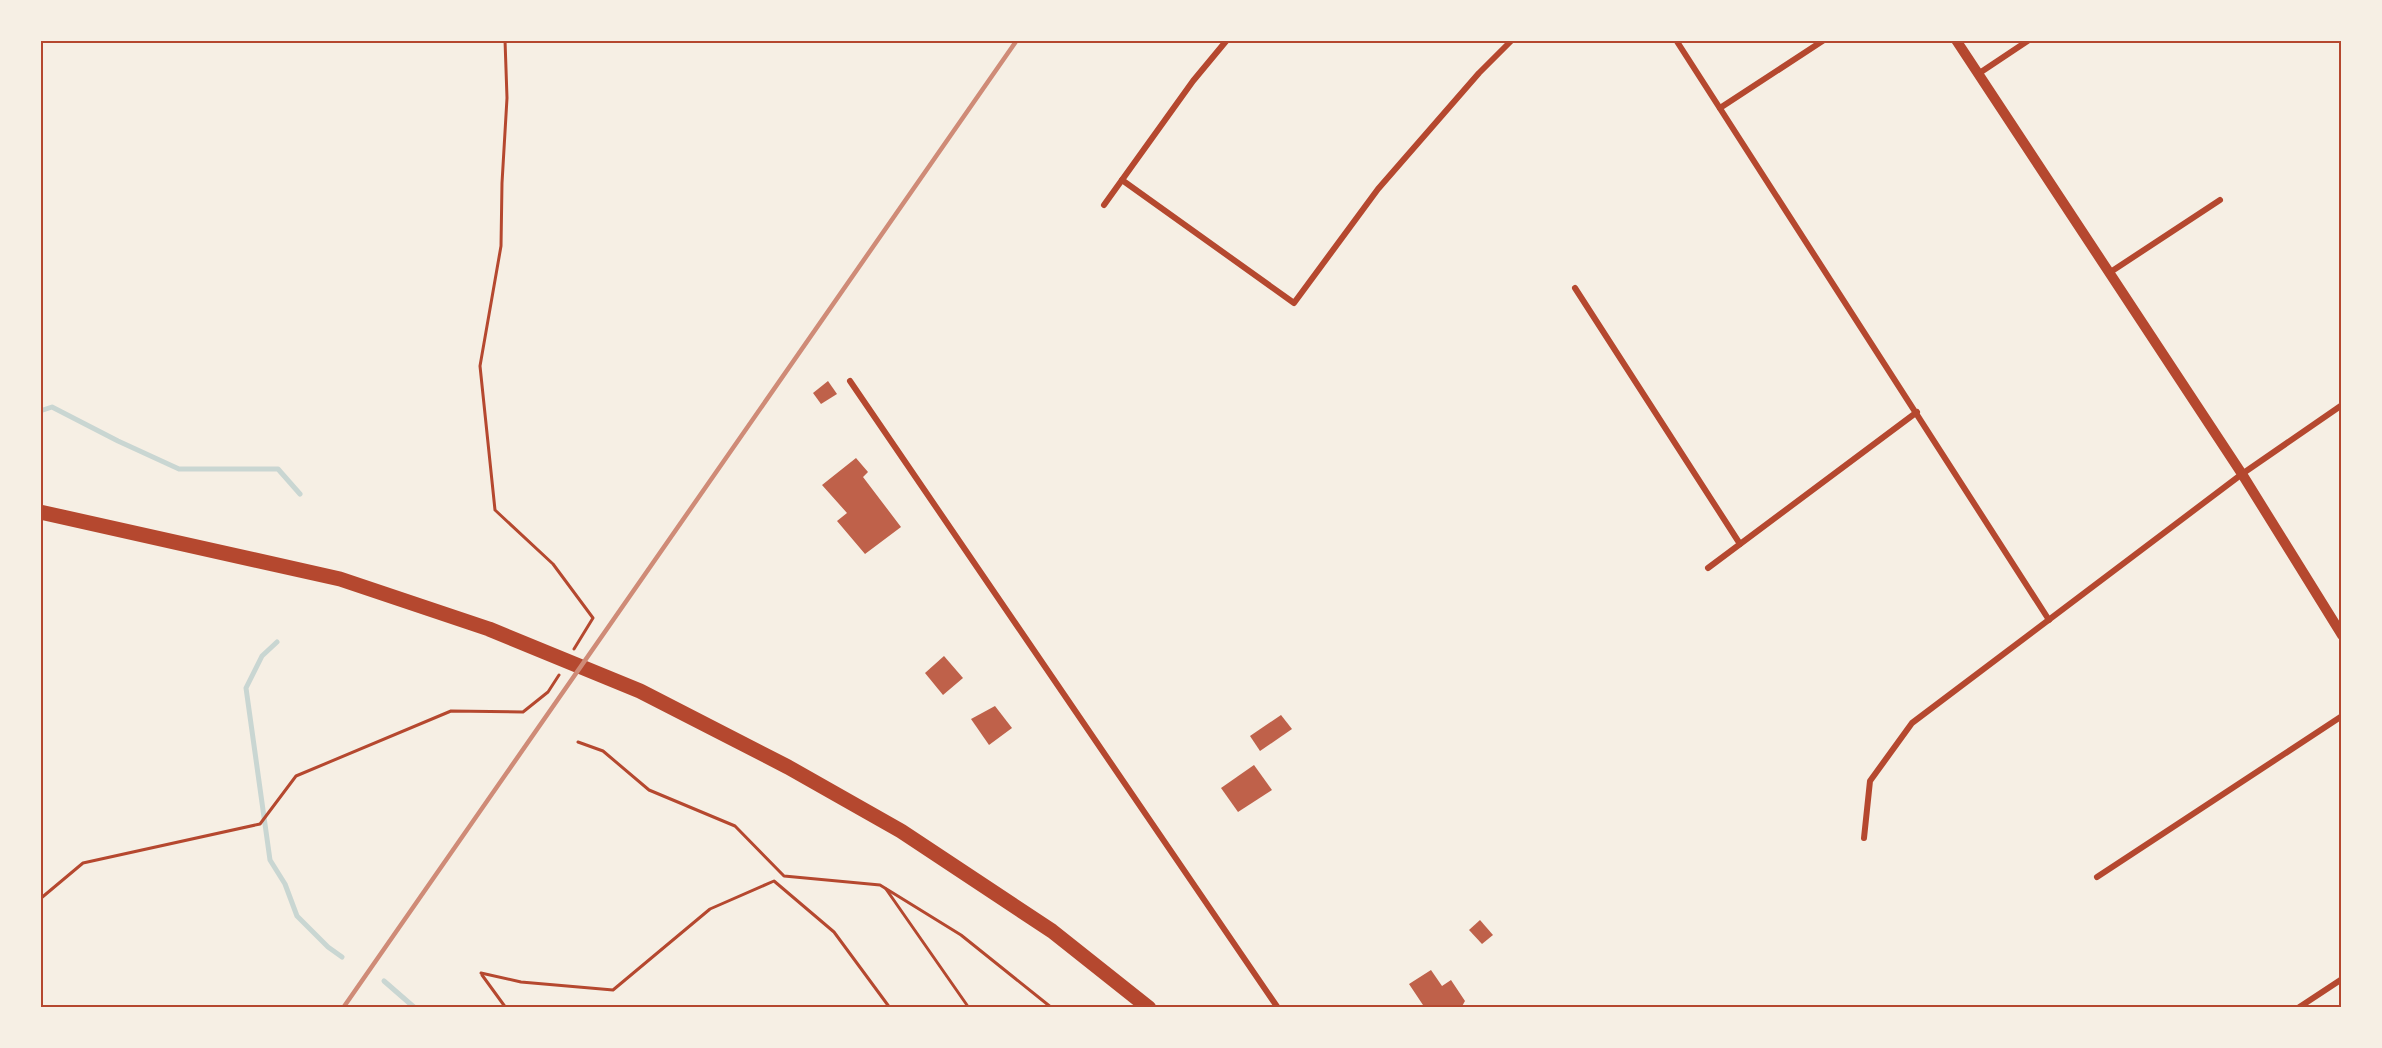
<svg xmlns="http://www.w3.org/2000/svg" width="2382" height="1048" viewBox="0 0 2382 1048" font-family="'PT Sans',sans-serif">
<rect width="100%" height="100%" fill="#f6efe4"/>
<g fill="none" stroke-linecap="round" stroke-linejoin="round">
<!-- stream -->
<g stroke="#c9d6d2" stroke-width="5">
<path d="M40,411L52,407L118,441L179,469H278L300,494"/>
<path d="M277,642L262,656L246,688L270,860L285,884L297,916L328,947L342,957"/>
<path d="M384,981L415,1008"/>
</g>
</g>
<!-- building -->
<g fill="#bf614a">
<path d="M828,381L837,394L821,404L813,393Z"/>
<path d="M856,458L868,472L863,477L901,527L865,554L837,521L847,513L822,485Z"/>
<path d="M944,656L963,678L943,695L925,673Z"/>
<path d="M995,706L1012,728L989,745L971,719Z"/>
<path d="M1281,715L1292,729L1260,751L1250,736Z"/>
<path d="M1254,765L1272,790L1238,812L1221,788Z"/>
<path d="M1480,920L1493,935L1482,944L1469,930Z"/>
<path d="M1431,970L1442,986L1451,980L1465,1001L1461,1008H1425L1409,984Z"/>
</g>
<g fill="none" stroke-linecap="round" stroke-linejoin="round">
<!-- path -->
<g stroke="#b5482f" stroke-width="3">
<path d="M505,40L507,98L502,183L501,246L480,366L495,510L553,564L593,618L574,649"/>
<path d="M578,742L603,751L649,790L735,826L784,876L880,885L961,935L1052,1008"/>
<path d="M886,889L969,1008"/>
<path d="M40,899L83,863L260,824L296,776L451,711L523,712L548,692L559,675"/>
<path d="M481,973L521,982L613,990L710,909L774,881L834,932L890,1008"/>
<path d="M482,975L506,1008"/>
</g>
<!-- minor -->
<g stroke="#b5482f" stroke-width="6">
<path d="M1676,40L2049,620"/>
<path d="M1978,74L2029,40"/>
<path d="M1720,108L1824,40"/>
<path d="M1122,180L1294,303L1378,189L1479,73L1512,40"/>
<path d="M1104,205L1193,81L1227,40"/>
<path d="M2109,273L2220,200"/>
<path d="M1575,288L1740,544"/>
<path d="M850,381L1278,1008"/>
<path d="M1708,568L1917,412"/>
<path d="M1864,838L1870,781L1912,723L2242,474L2342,405"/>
<path d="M2097,877L2342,716"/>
<path d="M2298,1008L2342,979"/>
</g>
<!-- tertiary -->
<path stroke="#b5482f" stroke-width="10" d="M1956,40L2242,474L2342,635"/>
<!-- primary -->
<path stroke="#b5482f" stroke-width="15" d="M40,512L340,579L489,629L640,691L788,767L901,831L1052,931L1149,1008"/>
<!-- rail -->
<path stroke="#cf8b77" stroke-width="4.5" d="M343,1008L1017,40"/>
</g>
<!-- border -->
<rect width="2382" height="1048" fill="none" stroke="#f6efe4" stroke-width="84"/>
<rect x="42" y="42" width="2298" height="964" fill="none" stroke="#b5482f" stroke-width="2"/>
</svg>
